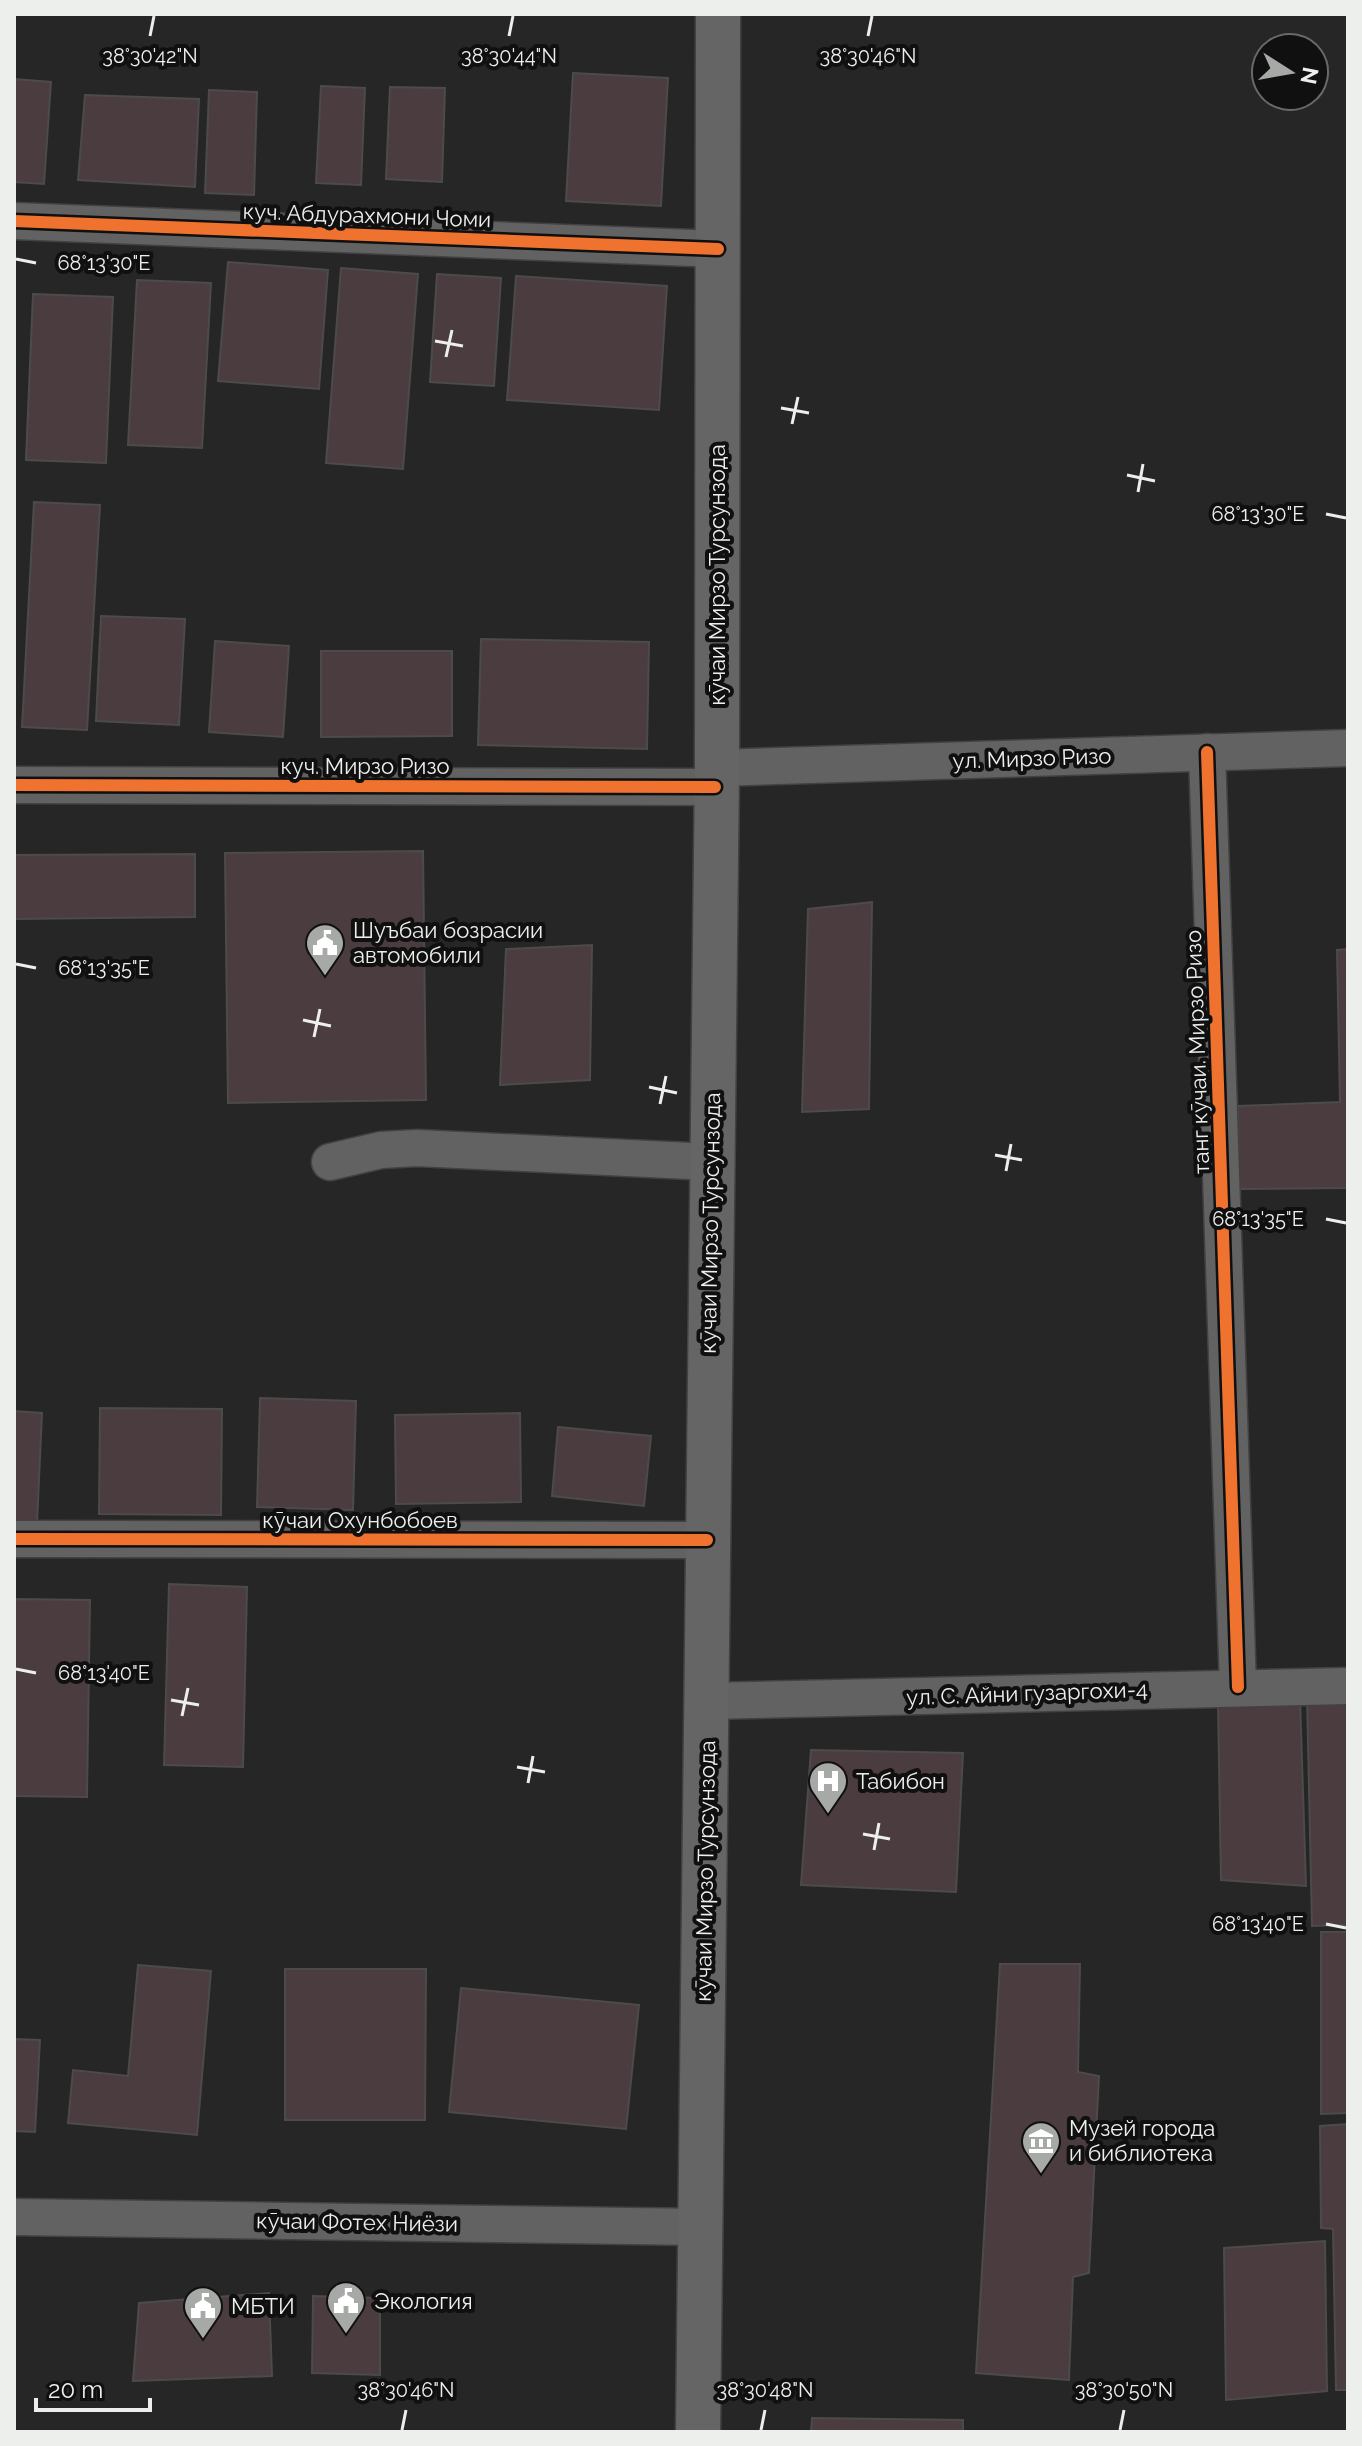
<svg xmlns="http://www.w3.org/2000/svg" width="1362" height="2446" viewBox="0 0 1362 2446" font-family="Raleway,sans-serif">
<rect width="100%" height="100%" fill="#262626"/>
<!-- building -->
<g fill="#4b3c40" stroke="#4c4b4c" stroke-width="2">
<path d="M573,73L668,78L661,206L566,201Z"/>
<path d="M14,79L51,82L44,184L14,182Z"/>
<path d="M321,86L365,88L361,185L316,183Z"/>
<path d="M390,87L445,88L442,182L386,179Z"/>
<path d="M209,90L257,92L254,195L205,193Z"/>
<path d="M85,95L199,99L195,187L78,180Z"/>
<path d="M228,262L328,270L319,389L218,381Z"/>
<path d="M341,268L418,274L403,469L326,463Z"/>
<path d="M437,274L501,278L494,386L430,382Z"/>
<path d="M516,276L667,286L659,410L507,400Z"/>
<path d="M137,280L211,283L202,448L128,445Z"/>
<path d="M33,294L113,297L106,463L26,460Z"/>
<path d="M34,502L100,505L87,730L22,727Z"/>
<path d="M101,616L185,619L179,725L96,721Z"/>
<path d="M481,639L649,642L647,749L478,745Z"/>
<path d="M215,641L289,646L283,737L209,732Z"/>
<path d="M321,651H452V736L321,737Z"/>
<path d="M423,851L426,1100L228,1103L225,853Z"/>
<path d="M195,854V917L14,919V855Z"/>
<path d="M872,902L869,1109L802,1112L808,909Z"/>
<path d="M592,945L590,1080L500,1085L506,949Z"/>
<path d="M1348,949V1188L1239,1189L1238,1106L1340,1102L1337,950Z"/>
<path d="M260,1398L356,1401L353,1510L257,1507Z"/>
<path d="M100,1408L222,1409L221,1515L99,1514Z"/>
<path d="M14,1411L42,1413L37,1524L14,1523Z"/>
<path d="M520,1413L521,1502L396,1504L395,1415Z"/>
<path d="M558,1427L651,1436L644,1506L552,1496Z"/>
<path d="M169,1584L247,1587L243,1767L164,1765Z"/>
<path d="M14,1599L90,1600L87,1797L14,1796Z"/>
<path d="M1348,1695V1925L1312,1926L1307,1697Z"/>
<path d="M1300,1697L1306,1886L1221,1880L1218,1703Z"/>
<path d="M811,1750L963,1753L956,1892L801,1885Z"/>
<path d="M1321,1932H1348V2113L1321,2114Z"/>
<path d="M1000,1964H1080L1078,2072L1099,2076L1089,2273L1073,2277L1069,2380L976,2373Z"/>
<path d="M138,1965L211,1971L197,2135L68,2123L73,2070L128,2076Z"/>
<path d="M285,1969H426L425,2120H285Z"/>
<path d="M461,1988L639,2005L626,2129L449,2112Z"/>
<path d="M14,2039L40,2040L35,2132L14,2131Z"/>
<path d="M1348,2124V2390H1336L1333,2229L1321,2228L1320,2126Z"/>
<path d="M1325,2241L1327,2391L1226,2400L1224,2248Z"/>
<path d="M269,2293L272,2376L133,2381L139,2303Z"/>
<path d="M313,2296L380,2298V2375L312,2373Z"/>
<path d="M812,2418L963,2420V2432H811Z"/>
</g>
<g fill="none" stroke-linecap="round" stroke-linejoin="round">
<!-- street casing -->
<g stroke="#424242" stroke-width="39">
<g id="street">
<path d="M14,221L718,249"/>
<path d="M1207,752L1238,1687"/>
<path d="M717,768L1348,748"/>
<path d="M14,785L715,787"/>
<path d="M330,1162L381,1150L417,1148L711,1162"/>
<path d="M14,1539L707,1540"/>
<path d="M707,1701L1348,1686"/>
<path d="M14,2217L700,2227"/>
</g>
</g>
<!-- secondary casing -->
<g stroke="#424242" stroke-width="47">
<path id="secondary" d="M698,2432L717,768L718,14"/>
</g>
<!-- street -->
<use href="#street" stroke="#626262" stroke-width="36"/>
<!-- secondary -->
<use href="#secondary" stroke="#646564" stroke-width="44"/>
<!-- cycleway casing -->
<g stroke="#0f100f" stroke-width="17">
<g id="cycleway">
<path d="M14,221L718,249"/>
<path d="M1207,752L1238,1687"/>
<path d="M14,785L715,787"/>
<path d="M14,1539L707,1540"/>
</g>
</g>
<!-- cycleway -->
<use href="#cycleway" stroke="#ef722f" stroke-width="12"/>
</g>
<!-- ticks -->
<path fill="none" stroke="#edefed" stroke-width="3" d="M150,36L154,16M509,36L513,16M868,36L872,16M16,259L36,263M435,341L463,346M446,357L452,330M781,408L809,413M792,424L798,397M1127,475L1155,481M1138,492L1143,464M1326,514L1346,518M16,964L36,968M303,1020L331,1026M314,1037L320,1009M649,1087L677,1093M660,1104L666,1076M995,1155L1022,1160M1006,1171L1011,1144M1326,1219L1346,1223M16,1669L36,1673M171,1700L199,1705M182,1716L188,1688M517,1767L545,1772M528,1783L533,1756M863,1834L890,1839M874,1850L879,1823M1326,1924L1346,1928M402,2430L406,2410M761,2430L765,2410M1120,2430L1124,2410"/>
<!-- icons -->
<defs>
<g id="civic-pin" transform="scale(2)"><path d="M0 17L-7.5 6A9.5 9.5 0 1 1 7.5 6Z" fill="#a7a9a7" stroke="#0f100f"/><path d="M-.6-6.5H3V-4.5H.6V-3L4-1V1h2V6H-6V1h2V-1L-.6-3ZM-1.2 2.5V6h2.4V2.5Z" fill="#fff"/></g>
<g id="hospital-pin" transform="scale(2)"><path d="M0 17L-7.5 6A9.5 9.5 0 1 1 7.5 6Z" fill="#a7a9a7" stroke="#0f100f"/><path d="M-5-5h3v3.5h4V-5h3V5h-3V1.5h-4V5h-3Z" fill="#fff"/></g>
<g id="museum-pin" transform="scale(2)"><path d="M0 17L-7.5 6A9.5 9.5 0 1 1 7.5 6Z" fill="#a7a9a7" stroke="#0f100f"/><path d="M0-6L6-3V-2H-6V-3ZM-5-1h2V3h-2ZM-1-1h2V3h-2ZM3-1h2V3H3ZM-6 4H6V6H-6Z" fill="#fff"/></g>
</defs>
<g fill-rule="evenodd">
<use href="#civic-pin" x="325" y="943"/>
<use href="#hospital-pin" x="828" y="1781"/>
<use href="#museum-pin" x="1041" y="2141"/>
<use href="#civic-pin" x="346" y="2301"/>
<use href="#civic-pin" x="203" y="2306"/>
</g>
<g text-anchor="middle" stroke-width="8" stroke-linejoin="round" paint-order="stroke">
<!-- street labels -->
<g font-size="22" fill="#edefed" stroke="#0f100f">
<text transform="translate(367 215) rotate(2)" y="8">куч. Абдурахмони Чоми</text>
<text transform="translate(717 575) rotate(-90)" y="8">кӯчаи Мирзо Турсунзода</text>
<text transform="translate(1032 758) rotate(-2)" y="8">ул. Мирзо Ризо</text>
<text x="365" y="774">куч. Мирзо Ризо</text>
<text transform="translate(1197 1052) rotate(-92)" y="8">танг кӯчаи. Мирзо Ризо</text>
<text transform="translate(710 1223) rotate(-89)" y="8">кӯчаи Мирзо Турсунзода</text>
<text x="360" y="1528">кӯчаи Охунбобоев</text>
<text transform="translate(1027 1693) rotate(-2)" y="8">ул. С. Айни гузаргохи-4</text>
<text transform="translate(705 1871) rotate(-89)" y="8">кӯчаи Мирзо Турсунзода</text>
<text transform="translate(357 2222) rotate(1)" y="8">кӯчаи Фотех Ниёзи</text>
</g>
<!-- poi labels -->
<g font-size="22" fill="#edefed" stroke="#0f100f" text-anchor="start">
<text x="353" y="938">Шуъбаи бозрасии<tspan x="353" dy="25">автомобили</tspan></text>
<text x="856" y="1789">Табибон</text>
<text x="1069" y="2136">Музей города<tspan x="1069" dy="25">и библиотека</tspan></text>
<text x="374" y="2309">Экология</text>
<text x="231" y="2314">МБТИ</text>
</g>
</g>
<g font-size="20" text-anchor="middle" fill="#edefed" stroke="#0f100f" stroke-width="8" stroke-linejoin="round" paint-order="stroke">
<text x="150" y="63">38°30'42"N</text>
<text x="509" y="63">38°30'44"N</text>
<text x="868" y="63">38°30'46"N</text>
<text x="104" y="270">68°13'30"E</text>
<text x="1258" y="521">68°13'30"E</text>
<text x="104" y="975">68°13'35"E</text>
<text x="1258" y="1226">68°13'35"E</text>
<text x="104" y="1680">68°13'40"E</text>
<text x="1258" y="1931">68°13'40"E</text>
<text x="406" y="2397">38°30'46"N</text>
<text x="765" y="2397">38°30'48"N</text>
<text x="1124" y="2397">38°30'50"N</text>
</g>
<!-- border -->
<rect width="1362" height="2446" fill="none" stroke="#edefed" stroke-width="32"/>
<!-- north arrow -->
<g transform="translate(1290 72) rotate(101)"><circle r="38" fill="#0f100f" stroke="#686968" stroke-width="2"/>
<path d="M0-6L14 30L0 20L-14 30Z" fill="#a7a9a7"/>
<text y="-12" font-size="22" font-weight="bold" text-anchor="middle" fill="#edefed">N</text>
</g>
<!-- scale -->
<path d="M36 2398v12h114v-12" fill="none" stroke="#edefed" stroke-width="4"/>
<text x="48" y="2398" font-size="24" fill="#edefed" stroke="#0f100f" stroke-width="6" paint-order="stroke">20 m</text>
</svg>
